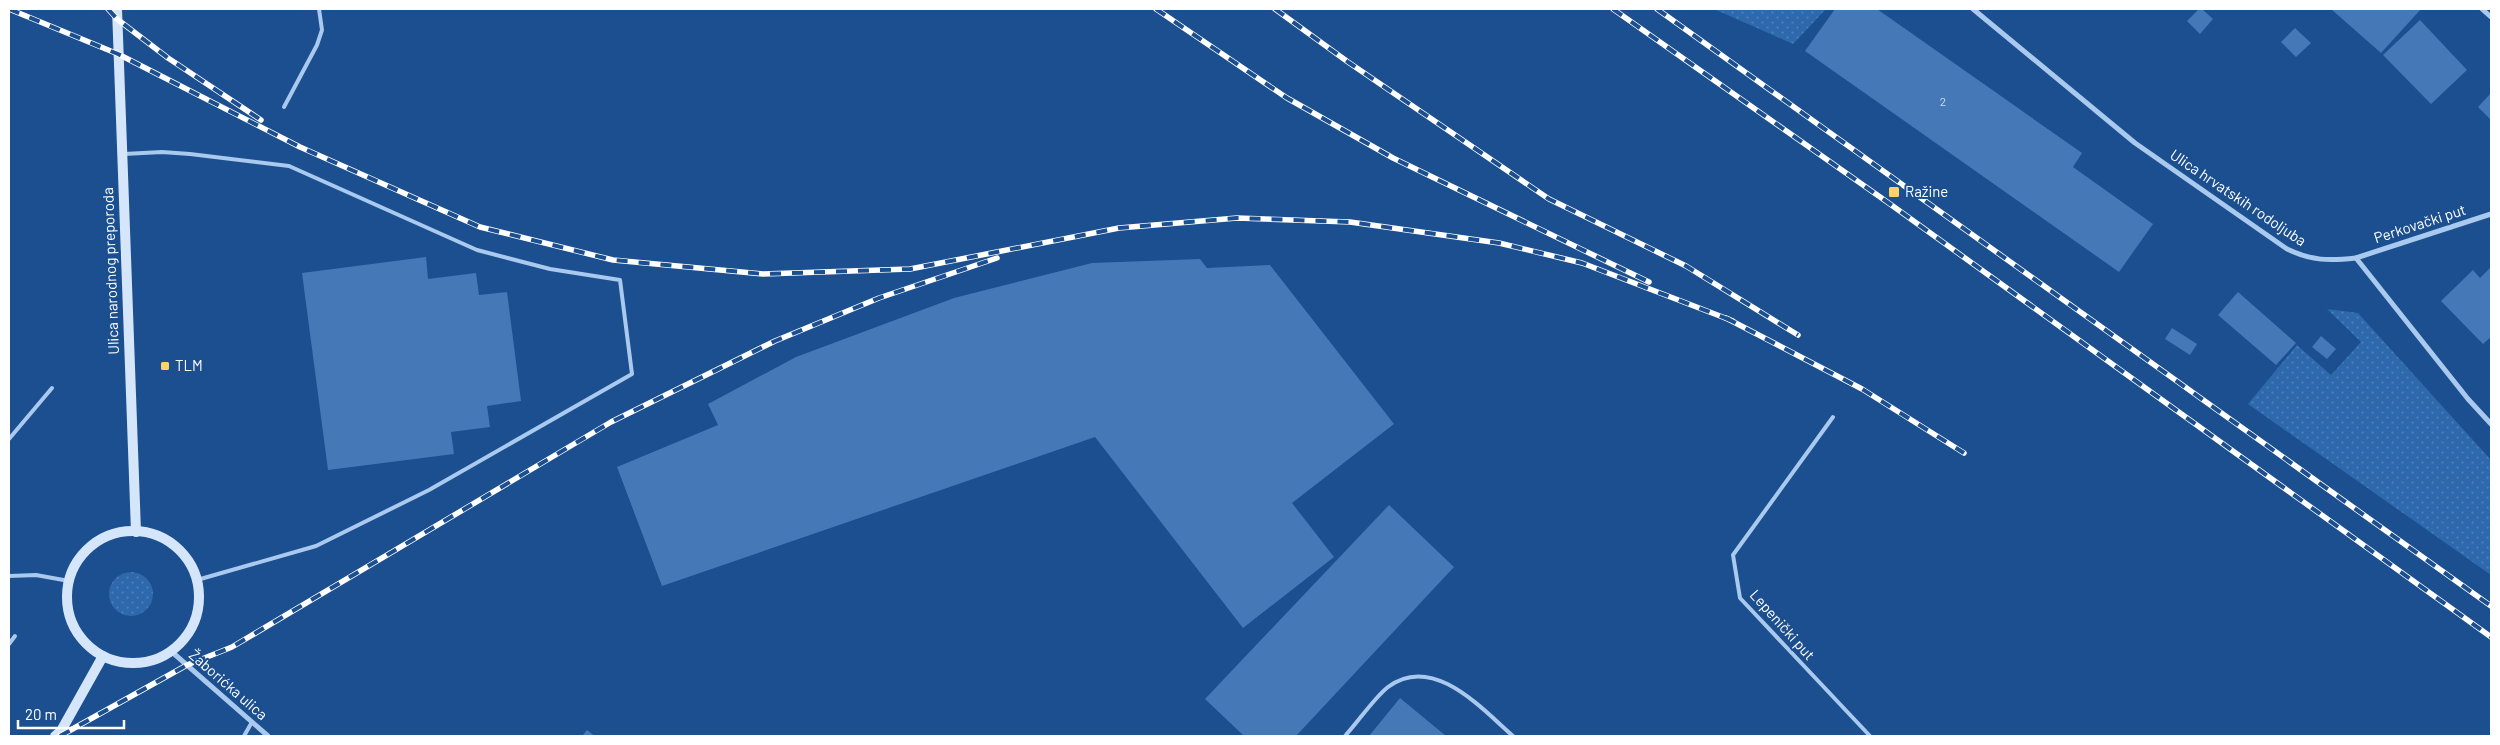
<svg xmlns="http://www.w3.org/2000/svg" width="2500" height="745" viewBox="0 0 2500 745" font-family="Barlow,sans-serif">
<defs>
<pattern id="green-dots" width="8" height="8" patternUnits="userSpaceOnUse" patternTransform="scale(1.25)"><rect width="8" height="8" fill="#2e69ad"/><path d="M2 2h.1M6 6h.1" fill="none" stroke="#4d80b9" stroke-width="1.8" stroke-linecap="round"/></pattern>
</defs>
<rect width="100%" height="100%" fill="#1b4f8f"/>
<!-- green -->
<g fill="url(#green-dots)">
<path d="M1714,9H1826L1793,44Z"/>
<path d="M2327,309L2358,313L2491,460V575L2248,404L2297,345L2331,375L2361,342Z"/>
<circle cx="131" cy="594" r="22"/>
</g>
<!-- building -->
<g fill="#4478b7">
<path d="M1835,9H1877L2082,153L2073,167L2153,224L2119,272L1805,51Z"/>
<path d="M2199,9H2202L2213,19L2200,34L2187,21Z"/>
<path d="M2331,9H2421L2381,53Z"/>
<path d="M2420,20L2467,70L2431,104L2383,55Z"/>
<path d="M2295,28L2311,43L2296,57L2281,42Z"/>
<path d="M2491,93V120L2478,107Z"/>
<path d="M426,257L428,279L476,273L479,295L507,292L521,401L487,406L490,427L451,432L454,454L328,470L302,273Z"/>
<path d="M1200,259L1207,268L1270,265L1394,424L1292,503L1334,557L1243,628L1095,437L662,586L617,467L718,425L708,404L796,357L954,298L1092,263Z"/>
<path d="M2491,267V337L2483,344L2441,301L2473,270L2480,278Z"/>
<path d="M2238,292L2296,343L2276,365L2218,315Z"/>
<path d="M2172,328L2197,344L2190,355L2165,339Z"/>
<path d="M2321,336L2336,349L2327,359L2312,347Z"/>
<path d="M1389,505L1454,567L1296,736H1244L1205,699Z"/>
<path d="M1400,698L1446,736H1369Z"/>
<path d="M587,730L595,736H582Z"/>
</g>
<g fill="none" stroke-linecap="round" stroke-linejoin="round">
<!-- lane -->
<g stroke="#a9c9ee" stroke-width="4">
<path d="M284,107L317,45L322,30L319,9"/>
<path d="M124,154L162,152L190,154L289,166L477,250L550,269L620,280L632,374L429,490L316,546L197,580"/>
<path d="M1833,417L1733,555L1740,598L1870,736"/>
<path d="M9,439L52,388"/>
<path d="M9,576L36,575L69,581"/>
<path d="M9,644L15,636"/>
<path d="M244,736L252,722"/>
<path d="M1345,736C1358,722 1374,698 1388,687C1433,653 1482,709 1513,736"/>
</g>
<!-- street -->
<g stroke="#a9c9ee" stroke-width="5">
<path d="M1973,9L2135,143L2287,249C2312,261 2329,261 2356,258L2468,399L2491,424"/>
<path d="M2482,9L2491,17"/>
<path d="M2356,258L2491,214"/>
<path d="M172,652L268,736"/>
</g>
<!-- secondary -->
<g stroke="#d6e6fa" stroke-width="10">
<path d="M117,9L136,532"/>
<circle cx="133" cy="597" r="66"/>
<path d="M55,736L61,731L103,656"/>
</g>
<!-- rail casing -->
<g stroke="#fff" stroke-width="5.5">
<g id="rail">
<path d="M9,9L118,54L300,147L480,227L613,260L763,274L910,269L1119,228L1237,218L1350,222L1499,243L1582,263L1733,321"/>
<path d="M108,9L117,19L168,58L261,120"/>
<path d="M1156,9L1287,98L1393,158L1649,282"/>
<path d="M1275,9L1348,62L1549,199L1686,266L1798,335"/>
<path d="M1613,9L1890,204L2491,637"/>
<path d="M1657,9L2491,606"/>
<path d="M1726,318L1862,389L1964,453"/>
<path d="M60,736L187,665L232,647L611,422L775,341L879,298L997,258"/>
</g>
</g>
<!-- rail -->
<use href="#rail" stroke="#1b4f8f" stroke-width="4" stroke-dasharray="11" stroke-linecap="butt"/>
</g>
<!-- markers -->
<g fill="#ffd166" stroke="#1b4f8f" stroke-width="2">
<rect x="1888" y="186" width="12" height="12" rx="2.5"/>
<rect x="160" y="361" width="10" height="10" rx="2.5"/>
</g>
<g text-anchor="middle" stroke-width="4" stroke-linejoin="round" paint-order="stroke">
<!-- number labels -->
<g font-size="12" fill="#d0dded">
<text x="1943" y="106">2</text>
</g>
<!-- poi labels -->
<g font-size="15" fill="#fff" stroke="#1b4f8f" text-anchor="start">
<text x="1905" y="197">Ražine</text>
<text x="175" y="371">TLM</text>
</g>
<!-- street labels -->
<g font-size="15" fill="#fff" stroke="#1b4f8f">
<text transform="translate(2238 198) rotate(34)" y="5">Ulica hrvatskih rodoljuba</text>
<text transform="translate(2420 224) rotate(-18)" y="5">Perkovački put</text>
<text transform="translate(111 271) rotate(-92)" y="5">Ulica narodnog preporoda</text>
<text transform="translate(1782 625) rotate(48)" y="5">Lepenički put</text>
<text transform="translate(228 685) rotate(41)" y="5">Žaborićka ulica</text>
</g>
</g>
<!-- border -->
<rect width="2500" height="745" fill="none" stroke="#ffffff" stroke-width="20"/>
<!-- scale -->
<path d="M18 720v8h106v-8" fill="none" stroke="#ffffff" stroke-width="2.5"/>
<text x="25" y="720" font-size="15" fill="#ffffff" stroke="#1b4f8f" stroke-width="4" paint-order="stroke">20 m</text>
</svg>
